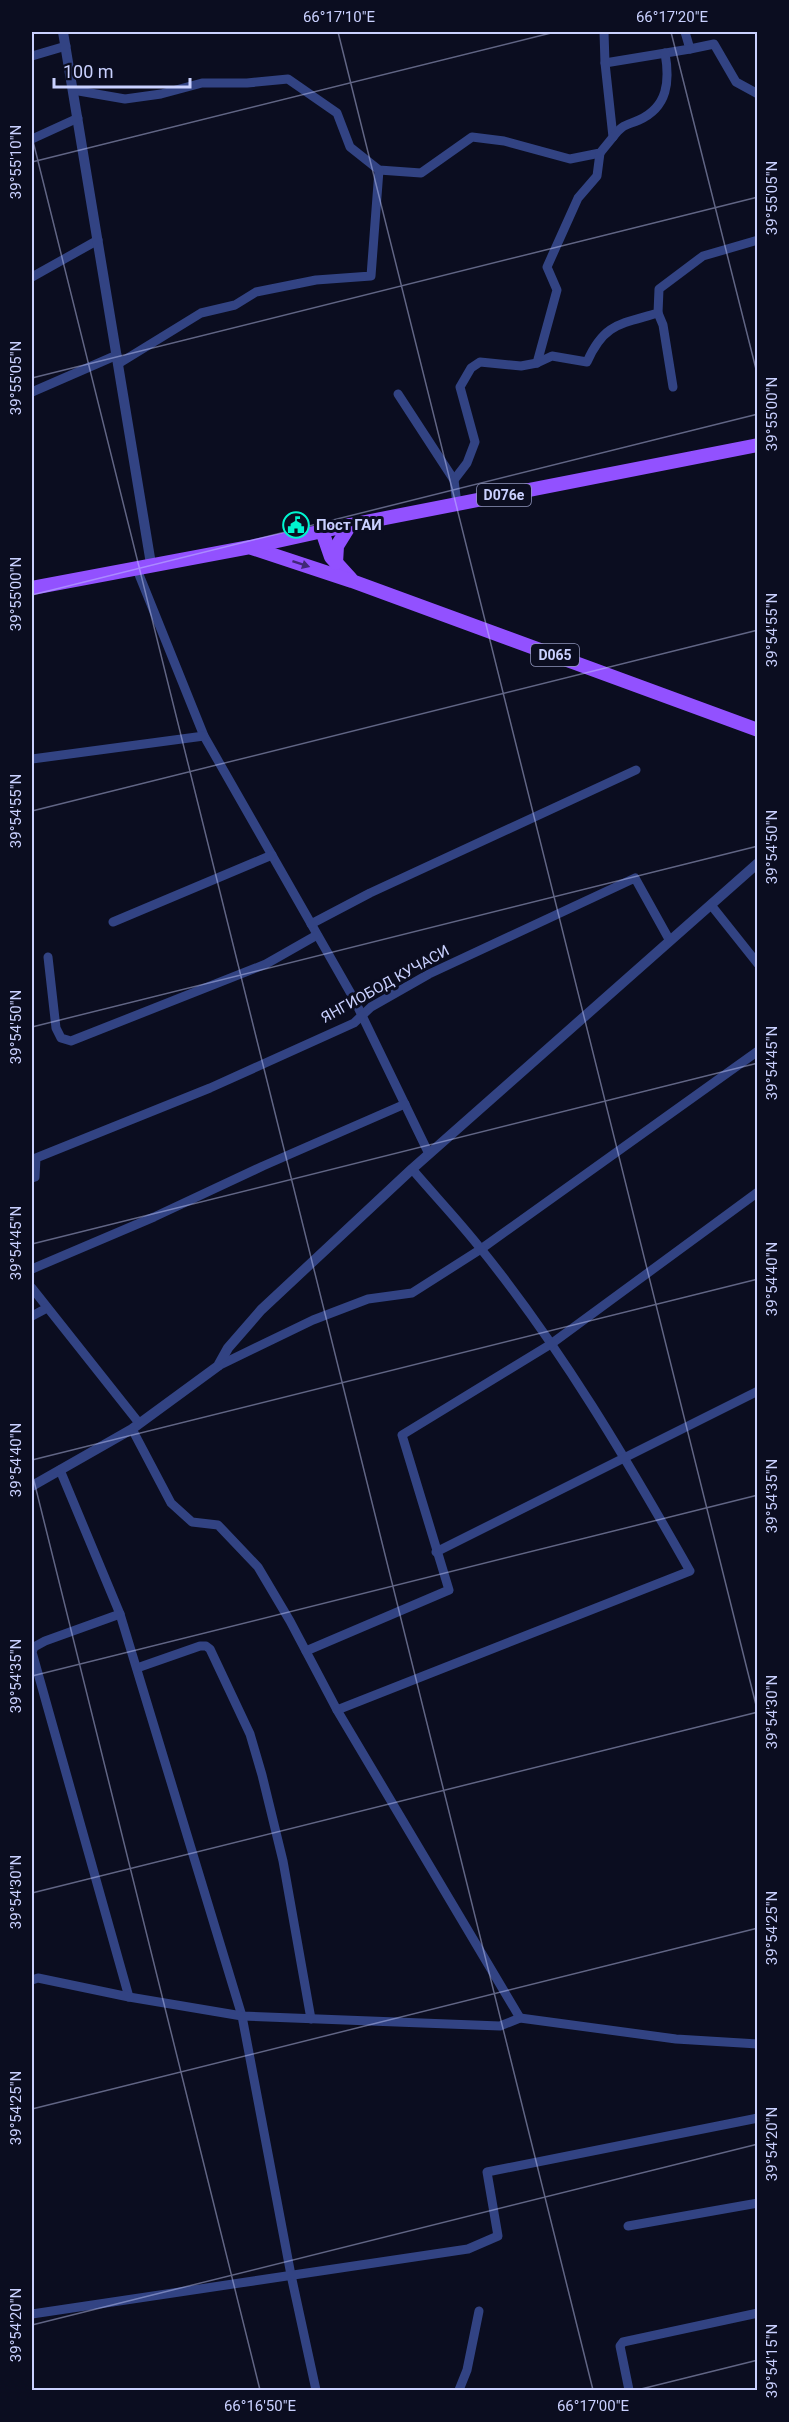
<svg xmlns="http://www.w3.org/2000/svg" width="789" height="2422" viewBox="0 0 789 2422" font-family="Roboto,sans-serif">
<rect width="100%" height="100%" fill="#0b0d20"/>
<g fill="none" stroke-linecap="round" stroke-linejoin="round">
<!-- minor -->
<g stroke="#324383" stroke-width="9">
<path d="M685,32L690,49L714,44L736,82L758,94"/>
<path d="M32,56L66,46"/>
<path d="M605,63L690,49"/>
<path d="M73,90L125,99L161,94L202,83H247L288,79L337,113L350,147L379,170L421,173L472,137L504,141L570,159L600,153L613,137L605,63L604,32"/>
<path d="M613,137C623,124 625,126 639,120C668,107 670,81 665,53"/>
<path d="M32,139L78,118"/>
<path d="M32,277L98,240"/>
<path d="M658,313L663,325L673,387"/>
<path d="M537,363L557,290L547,267L578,198L597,176L600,153"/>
<path d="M118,364L201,313L235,305L256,292L316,280L371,276L379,170"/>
<path d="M32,392L117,355"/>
<path d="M398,394L454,480L457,504"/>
<path d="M454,480L467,463L475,442L460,387L471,368L480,362L521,366L537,363L552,356L587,362C604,323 621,324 658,313L659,289L703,256L758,240"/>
<path d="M136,567L204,736L354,999L429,1154"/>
<path d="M32,759L204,736"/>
<path d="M711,905L758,964"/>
<path d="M113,922L272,855"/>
<path d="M311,924L370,893L636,770"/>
<path d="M48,957L56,1028L61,1038L71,1041L266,964L317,935"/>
<path d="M32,1178L35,1177L36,1158L210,1088L354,1023L371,1007L429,974L635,878L670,941"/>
<path d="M32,1269L154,1217L263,1166L405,1104"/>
<path d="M32,1288L139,1423"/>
<path d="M32,1316L47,1308"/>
<path d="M218,1366L313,1320L368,1299L412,1293L481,1249L758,1051"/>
<path d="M132,1429L171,1503L192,1522L218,1525L258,1567L290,1621L337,1710L690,1571C627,1460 561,1348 481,1249C459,1221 435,1196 412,1169"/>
<path d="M60,1470L120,1614L242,2016L291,2275L316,2390"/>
<path d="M436,1552L758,1391"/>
<path d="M120,1614L45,1641L34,1647L32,1652L129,1997"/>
<path d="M306,1651L449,1590L402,1435L551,1344L758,1192"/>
<path d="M137,1668L200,1646H206L210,1649L250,1734L262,1775L283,1861L311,2019"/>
<path d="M337,1710L520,2018"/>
<path d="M32,1980L38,1978L129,1997L242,2016L500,2026L520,2018L676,2039L758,2044"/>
<path d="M628,2226L758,2203"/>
<path d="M32,2314L468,2249L498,2236L487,2172L758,2118"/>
<path d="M459,2390L467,2370L479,2311"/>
<path d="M629,2390L620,2346L623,2342L758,2313"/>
</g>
<!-- tertiary -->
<g stroke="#324383" stroke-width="10">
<path d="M63,32L151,564"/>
<path d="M32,1486L132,1429L218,1366L228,1348L261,1310L412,1169L758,863"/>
</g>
<!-- primary -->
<g stroke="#9251ff" stroke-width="14">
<path d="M322,531L331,557L351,579"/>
<path d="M252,548L352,581L758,730"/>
<path d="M336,563L337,546L350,525"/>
<path d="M32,588L250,547L350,525L758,445"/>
</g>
</g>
<!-- one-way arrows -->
<defs><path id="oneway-solid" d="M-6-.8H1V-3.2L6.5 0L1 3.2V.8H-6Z" transform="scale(1.5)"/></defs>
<use fill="#412879" href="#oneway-solid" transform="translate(301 564) rotate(18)"/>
<!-- ticks -->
<path fill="none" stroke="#cad1ff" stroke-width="1.5" stroke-opacity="0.45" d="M338,32L758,1713M671,32L758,377M32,137L593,2390M32,162L555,32M32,378L758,197M32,595L758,414M32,811L758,630M32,1027L758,846M32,1244L758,1063M32,1460L758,1279M32,1473L260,2390M32,1676L758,1495M32,1893L758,1712M32,2109L758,1928M32,2325L758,2144M637,2390L758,2360"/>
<!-- icons -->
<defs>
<g id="civic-ring" transform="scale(1.35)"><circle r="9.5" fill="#0b0d20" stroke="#00f5d0" stroke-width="1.5"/><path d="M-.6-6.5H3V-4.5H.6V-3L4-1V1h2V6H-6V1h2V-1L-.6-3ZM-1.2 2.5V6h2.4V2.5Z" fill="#00f5d0"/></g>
</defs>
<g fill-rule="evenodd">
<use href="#civic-ring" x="296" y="525"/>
</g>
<g text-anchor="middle" stroke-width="6" stroke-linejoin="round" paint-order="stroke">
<!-- shield labels -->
<g fill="#0b0d20" stroke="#9196bc" stroke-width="1.5">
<rect x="477" y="484" width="54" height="22" rx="4.5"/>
<rect x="531" y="644" width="48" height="22" rx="4.5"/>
</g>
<g font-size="14" font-weight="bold" fill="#cad1ff">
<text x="504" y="500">D076e</text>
<text x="555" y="660">D065</text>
</g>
<!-- poi labels -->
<g font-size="15" font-weight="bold" fill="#cad1ff" stroke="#0b0d20" text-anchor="start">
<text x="316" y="530">Пост ГАИ</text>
</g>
<!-- street labels -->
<g font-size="15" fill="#cad1ff" stroke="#0b0d20">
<text transform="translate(385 984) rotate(-29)" y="5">ЯНГИОБОД КУЧАСИ</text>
</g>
</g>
<!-- border -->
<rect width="789" height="2422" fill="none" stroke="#0b0d20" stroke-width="66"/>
<!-- scale -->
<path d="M54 78v9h136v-9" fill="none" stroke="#cad1ff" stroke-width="3"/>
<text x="63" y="78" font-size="18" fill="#cad1ff" stroke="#0b0d20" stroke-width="4.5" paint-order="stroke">100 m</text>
<rect x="33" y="33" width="723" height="2356" fill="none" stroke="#cad1ff" stroke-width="2"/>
<g font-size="15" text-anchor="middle" fill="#cad1ff">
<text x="339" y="22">66°17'10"E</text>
<text x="672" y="22">66°17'20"E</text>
<text transform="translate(16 162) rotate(-90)" y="5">39°55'10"N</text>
<text transform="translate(772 198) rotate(-90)" y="5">39°55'05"N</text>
<text transform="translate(16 378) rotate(-90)" y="5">39°55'05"N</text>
<text transform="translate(772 414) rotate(-90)" y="5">39°55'00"N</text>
<text transform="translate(16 594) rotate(-90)" y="5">39°55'00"N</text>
<text transform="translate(772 630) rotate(-90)" y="5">39°54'55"N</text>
<text transform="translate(16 811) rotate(-90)" y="5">39°54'55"N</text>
<text transform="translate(772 847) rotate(-90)" y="5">39°54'50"N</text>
<text transform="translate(16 1027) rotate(-90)" y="5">39°54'50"N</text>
<text transform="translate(772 1063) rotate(-90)" y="5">39°54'45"N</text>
<text transform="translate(16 1243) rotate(-90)" y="5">39°54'45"N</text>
<text transform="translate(772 1279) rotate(-90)" y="5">39°54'40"N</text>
<text transform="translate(16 1460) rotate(-90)" y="5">39°54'40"N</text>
<text transform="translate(772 1496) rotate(-90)" y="5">39°54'35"N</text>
<text transform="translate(16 1676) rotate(-90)" y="5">39°54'35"N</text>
<text transform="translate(772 1712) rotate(-90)" y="5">39°54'30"N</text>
<text transform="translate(16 1892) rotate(-90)" y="5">39°54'30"N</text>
<text transform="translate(772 1928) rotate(-90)" y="5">39°54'25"N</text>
<text transform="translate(16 2108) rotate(-90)" y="5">39°54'25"N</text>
<text transform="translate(772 2144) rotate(-90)" y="5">39°54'20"N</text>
<text transform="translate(16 2325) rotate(-90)" y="5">39°54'20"N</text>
<text transform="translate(772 2361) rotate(-90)" y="5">39°54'15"N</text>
<text x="260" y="2411">66°16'50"E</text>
<text x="593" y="2411">66°17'00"E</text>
</g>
</svg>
